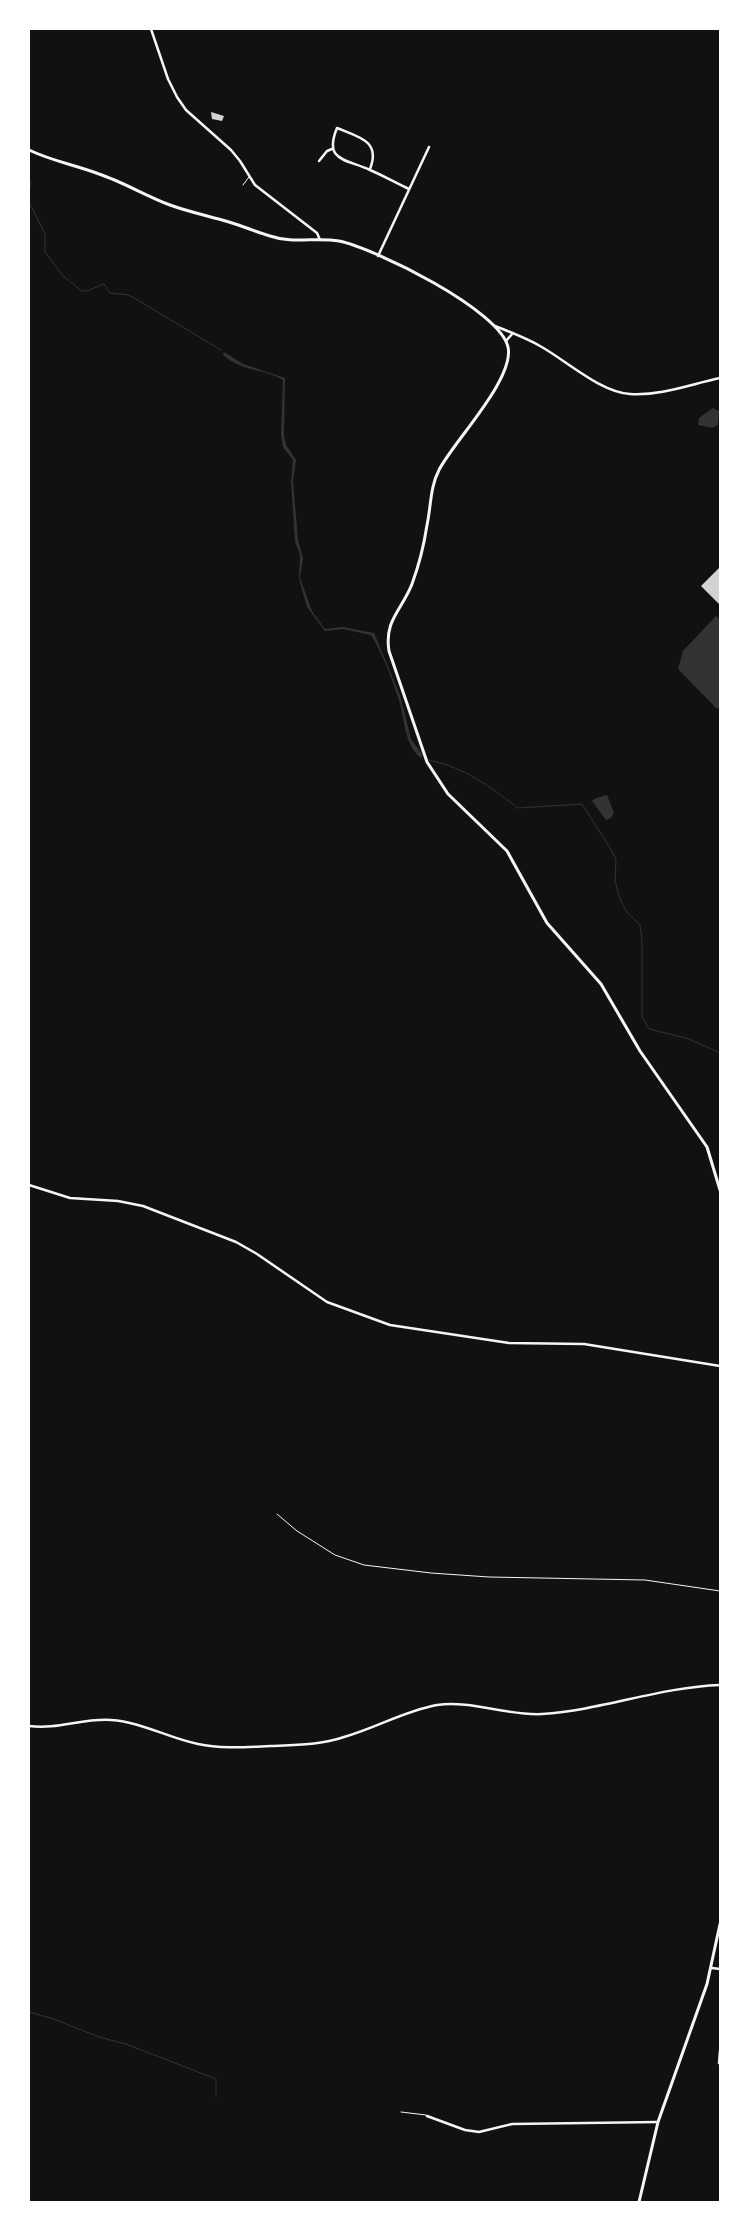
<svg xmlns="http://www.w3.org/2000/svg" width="749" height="2231" viewBox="0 0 749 2231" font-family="'Fira Sans',sans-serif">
<rect width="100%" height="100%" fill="#111"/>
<!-- water -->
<g fill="#333">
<path d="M224,352L243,364L285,378L284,435L286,445L296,460L293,481L298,540L303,558L300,578L312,611L325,629L343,627L374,633L400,695L411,739L422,754L421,758C404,745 405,719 399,700C392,679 383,654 371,635L343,629L325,631L307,607L299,579L300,555L295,541L291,482L293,460L283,447L281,434L283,380C263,368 242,372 223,355Z"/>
<path d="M713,408L719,411L718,425L712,428L698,425L699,418Z"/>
<path d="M716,616L720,620V706L717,709L678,669L683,651Z"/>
<path d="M607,795L614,813L611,818L606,820L592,801L594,799Z"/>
</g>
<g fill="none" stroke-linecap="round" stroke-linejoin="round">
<!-- stream -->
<g stroke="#333" stroke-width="1">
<path d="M29,180L31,182L29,191"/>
<path d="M29,202L45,234V252L63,276L82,291H87L104,284L110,293L129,295L221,350"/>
<path d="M429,760C466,768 489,786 518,808L582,804L612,851L616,860L615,881L620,899L626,911L640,925L642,941V1017L649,1029L689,1039L720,1053"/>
<path d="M29,2012L54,2019L99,2037L126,2044L216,2079V2097"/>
</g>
</g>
<!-- building -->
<g fill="#d3d3d3">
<path d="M211,112L224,116L222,121L212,119Z"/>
<path d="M720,567V605L701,586Z"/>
</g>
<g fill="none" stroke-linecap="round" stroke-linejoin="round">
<!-- service -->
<g stroke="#f5f5f5" stroke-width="1">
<path d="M243,185L249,177"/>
<path d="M277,1514L297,1531L335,1555L364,1565L431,1573L489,1577L645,1580L720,1591"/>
<path d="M401,2112L426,2115"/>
</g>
<!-- minor -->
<g stroke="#f5f5f5" stroke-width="2.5">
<path d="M151,29L168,79L177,97L186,110L231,150L240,161L255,185L317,233L320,240"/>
<path d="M319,161L327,151L332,149"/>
<path d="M370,169C381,141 359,137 337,128C323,162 347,159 370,170C384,176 396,183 409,189"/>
<path d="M378,256L429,147"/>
<path d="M495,326C510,332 526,338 540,346C567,361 600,392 630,394C661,396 691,384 720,378"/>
<path d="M506,341L513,333"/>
<path d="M29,1185L70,1198L118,1201L143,1206L236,1242L257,1254L327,1302L390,1325L509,1343L584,1344L720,1366"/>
<path d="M29,1726C57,1730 83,1718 111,1720C142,1722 168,1738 198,1744C221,1749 246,1747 270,1746C294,1745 321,1745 344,1737C376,1728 404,1711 437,1705C472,1700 506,1716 542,1714C603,1710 660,1687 720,1685"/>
<path d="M712,1968L720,1969"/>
<path d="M719,2063L720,2051"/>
<path d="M427,2116L465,2130L479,2132L512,2124L658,2122"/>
</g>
<!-- tertiary -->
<path stroke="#f5f5f5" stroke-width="3" d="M29,150C52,161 75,165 99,174C123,182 146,196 170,205C189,212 209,216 229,222C243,226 256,232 270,236C293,244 315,237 339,241C374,248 500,310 508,347C515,379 453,442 439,470C430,487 431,507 427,525C424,545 419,565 412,584C402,610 384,620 389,651L427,762L448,794L507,851L547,923L601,984L640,1051L707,1147L720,1190"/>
<!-- secondary -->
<path stroke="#f5f5f5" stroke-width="3" d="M639,2202L658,2122L707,1984L720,1924"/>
</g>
<!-- border -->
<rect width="749" height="2231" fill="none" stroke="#ffffff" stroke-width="60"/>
</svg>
